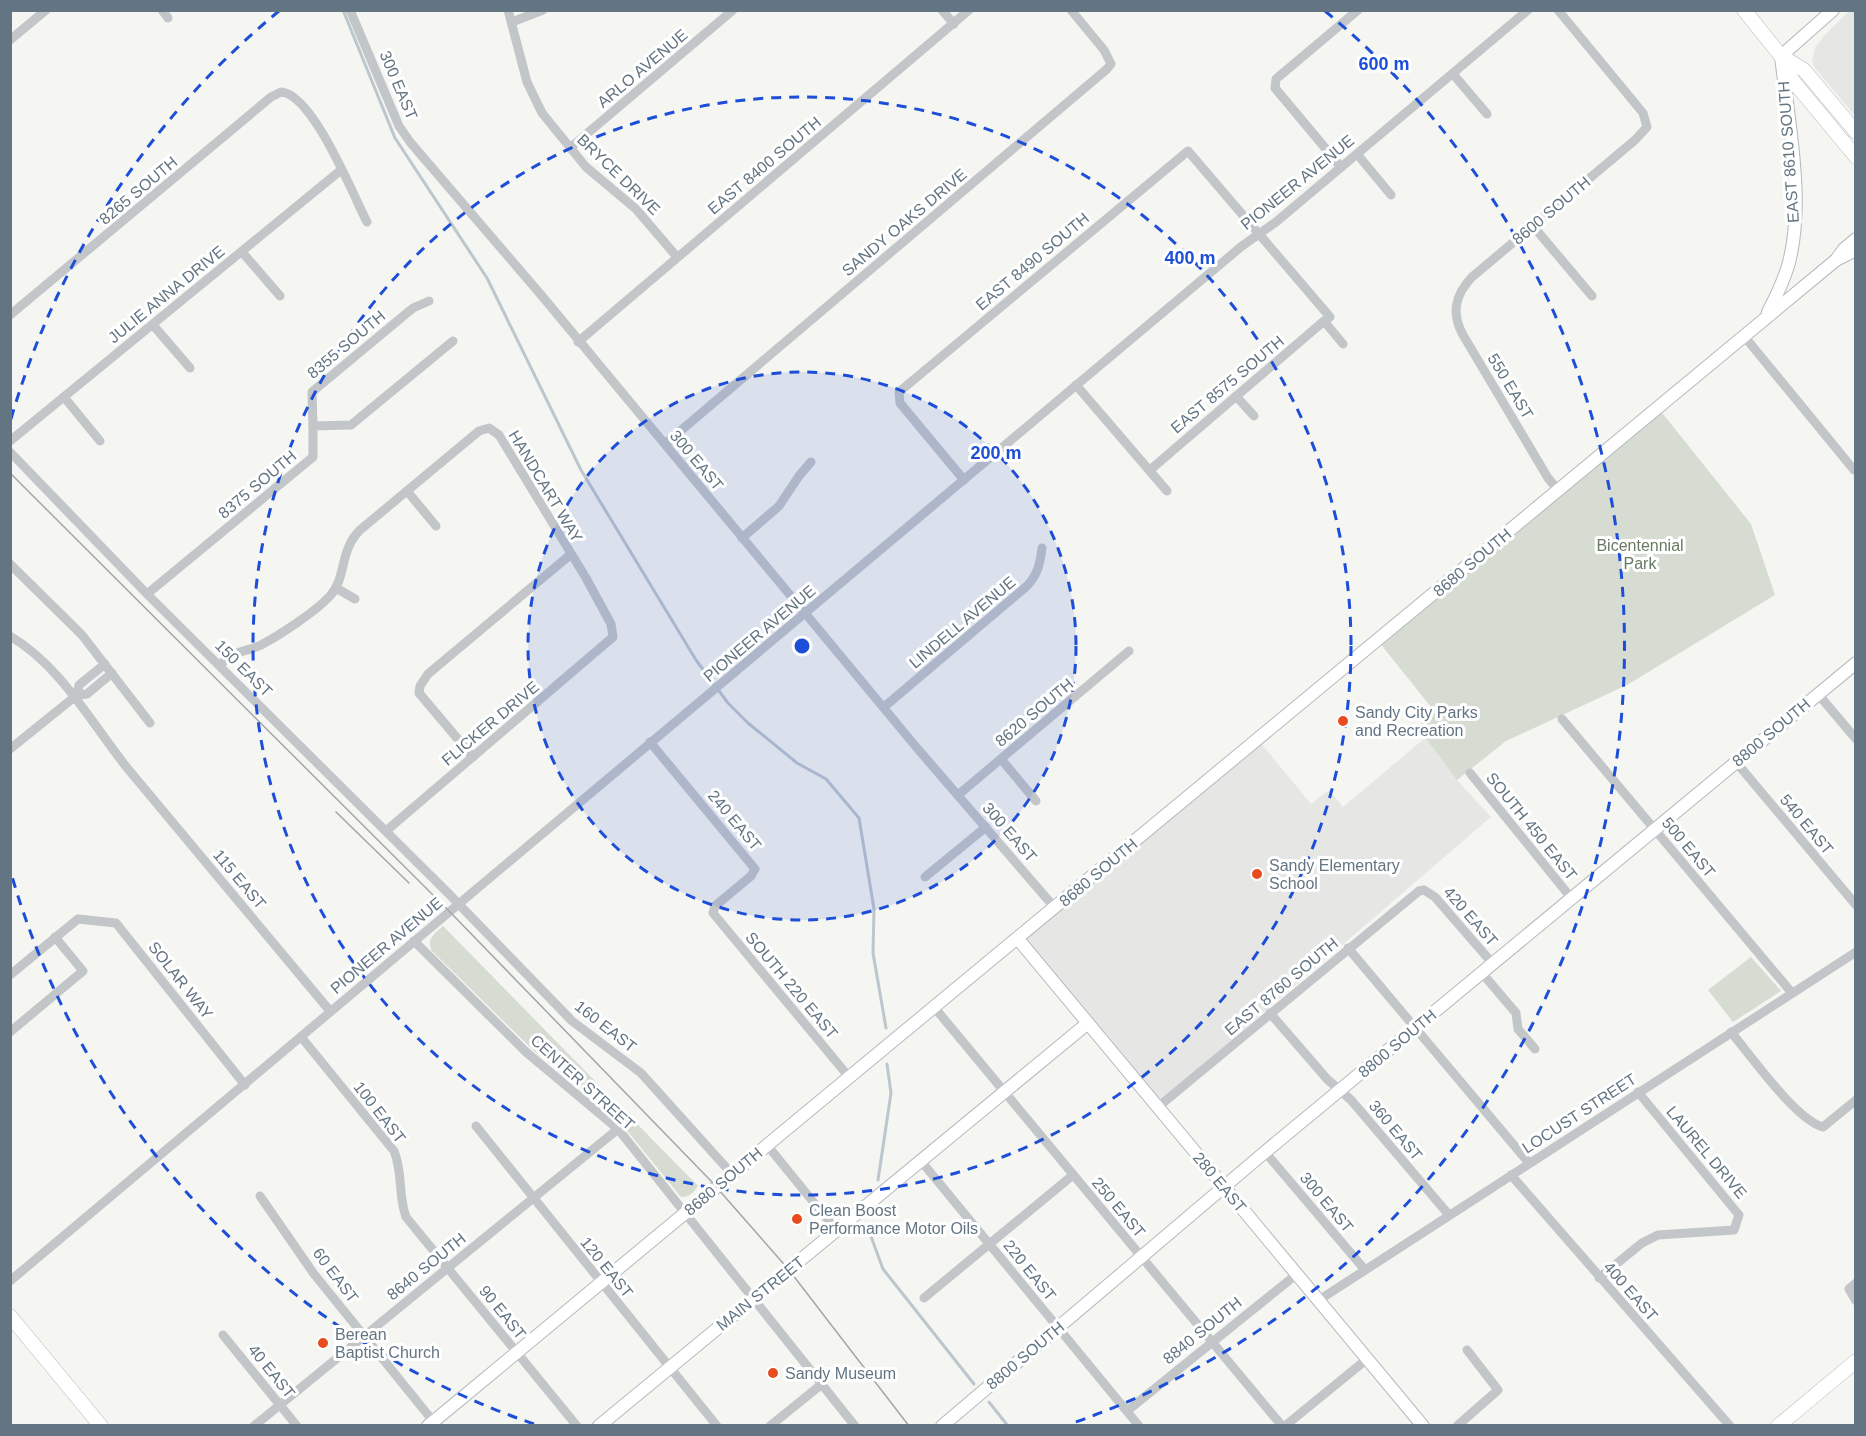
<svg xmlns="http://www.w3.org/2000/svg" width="1866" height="1436" viewBox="0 0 1866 1436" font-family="Helvetica,sans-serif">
<rect width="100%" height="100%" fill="#f5f5f1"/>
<!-- built -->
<g fill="#e6e7e5">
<path d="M1849,11H1855V116L1815,68L1812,61L1815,48L1823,37Z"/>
<path d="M1255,736L1311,804L1329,790L1343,807L1425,738L1457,780L1491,817L1156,1105L1020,931Z"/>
</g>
<!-- green -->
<g fill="#d6dcd2">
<path d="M1655,404L1751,524L1775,595L1627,685L1506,741L1457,780L1417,727L1435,712L1375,637Z"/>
<path d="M443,926L698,1186C694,1191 691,1197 681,1197L616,1117L533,1050L432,951C426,939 434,934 443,926Z"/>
<path d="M1751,957L1781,991L1733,1022L1708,990Z"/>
</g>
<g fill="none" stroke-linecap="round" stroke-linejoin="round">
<!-- stream -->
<g stroke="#bbc7cc" stroke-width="3">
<path d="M343,10L395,138L487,278L581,470L696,660L728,703L748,723L797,763L826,779L859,818L874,909L873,953L886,1028"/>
<path d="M878,1180L891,1093L887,1064"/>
<path d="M869,1231L883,1269L974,1384"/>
<path d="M989,1402L1008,1426"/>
</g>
<!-- secondary casing -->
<g stroke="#b4babe" stroke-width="14">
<g id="secondary">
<path d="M1836,260L1856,250"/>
<path d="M1768,312C1776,297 1783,282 1788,266C1806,203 1788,120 1781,56L1833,10"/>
<path d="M1018,939L1423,1426"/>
<path d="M428,1426L1836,260L1844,249L1856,239"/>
<path d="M599,1426L1088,1023"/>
<path d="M942,1426L1265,1152L1856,663"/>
</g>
</g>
<!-- primary casing -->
<g stroke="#b5b9bd" stroke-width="15">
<g id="primary">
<path d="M1744,10L1781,56L1793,81L1856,157"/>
<path d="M1781,56L1804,70L1856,132"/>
<path d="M10,1316L101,1426"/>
<path d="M1778,1426L1856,1361"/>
</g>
</g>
<!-- street -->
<g stroke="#c2c6c9" stroke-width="9">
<path d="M162,10L168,18"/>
<path d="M350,10L399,126L410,142L542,296L917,748L1055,908"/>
<path d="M508,10L527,82L542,113L586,167L636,209L677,257"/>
<path d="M942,10L954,24"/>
<path d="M512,22L543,10"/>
<path d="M10,40L46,10"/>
<path d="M1453,74L1487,114"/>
<path d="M570,148L733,10"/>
<path d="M1357,154L1391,195"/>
<path d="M1341,167L1275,88L1276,79L1358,10"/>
<path d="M1533,226L1592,296"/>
<path d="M242,252L280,296"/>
<path d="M10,315L271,97L281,92C313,94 353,195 367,222"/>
<path d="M153,325L190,368"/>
<path d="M1744,336L1854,470"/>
<path d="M578,342L969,10"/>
<path d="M1076,385L1167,491"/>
<path d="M1236,396L1254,416"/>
<path d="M64,397L100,441"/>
<path d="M313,426L312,392L413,308L429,301"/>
<path d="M10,441L341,170"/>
<path d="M665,444L1107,69L1111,64L1104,50L1071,10"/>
<path d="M10,452L147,594L446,891L572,1021L641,1073L732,1174"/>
<path d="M1150,470L1324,321"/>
<path d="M964,480L900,403L899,392L1188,151L1330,317L1324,321L1343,344"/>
<path d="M1558,490L1548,478L1463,335C1451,313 1455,295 1472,277L1635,140L1647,127L1643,113L1558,10"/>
<path d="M407,491L436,526"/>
<path d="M742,538L779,506L799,476L811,462"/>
<path d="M10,564L82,635L150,723"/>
<path d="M336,588L355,599"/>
<path d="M147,594L313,457V426L351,425L453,341"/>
<path d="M10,636C62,667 91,723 128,769C195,850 263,930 330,1011"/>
<path d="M220,665C237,648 242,654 261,645C280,635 315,612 330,596C347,577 339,551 360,530L479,431L489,428L499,435L586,578L611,624L613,637L386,831"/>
<path d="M1818,694L1856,739"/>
<path d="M77,695L87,694L112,673"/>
<path d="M884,707L1027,586C1038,574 1040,564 1042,548"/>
<path d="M1562,719L1792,993"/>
<path d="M650,742L755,869L751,876L715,906L713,913L849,1077"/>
<path d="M10,749L77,695L79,685L105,664"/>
<path d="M473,757L419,693L420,686L428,674L570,555"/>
<path d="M1001,759L1036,801"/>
<path d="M1736,762L1856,905"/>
<path d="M1470,773L1572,899"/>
<path d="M958,795L1129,651"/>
<path d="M925,877L986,827"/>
<path d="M414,941L526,1052L618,1129L855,1426"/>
<path d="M1348,948L1529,1163"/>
<path d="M1482,973L1516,1013L1518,1029L1535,1049"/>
<path d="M10,975L78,919L116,923L245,1085"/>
<path d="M934,1007L1282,1426"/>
<path d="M1270,1013L1327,1079L1351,1100L1449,1215"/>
<path d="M10,1032L83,971L55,937"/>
<path d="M1731,1032C1751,1056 1796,1120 1823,1127L1856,1100"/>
<path d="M302,1038L394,1151C403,1172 398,1196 406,1217L577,1426"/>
<path d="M1158,1107L1419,891L1424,890L1435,897L1493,964"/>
<path d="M476,1126L717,1426"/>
<path d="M767,1145L837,1231"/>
<path d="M1265,1152L1365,1270"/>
<path d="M921,1161L1139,1426"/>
<path d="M1511,1175L1730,1426"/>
<path d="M260,1196L314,1274L437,1426"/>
<path d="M1599,1278L1642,1243L1658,1235L1734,1230L1739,1215L1638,1092"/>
<path d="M10,1281L1242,246L1276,222L1528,10"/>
<path d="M1856,1283L1849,1289L1856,1301"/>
<path d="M924,1298L1073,1175"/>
<path d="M1319,1300L1856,952"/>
<path d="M223,1335L297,1426"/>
<path d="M1127,1411L1297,1274"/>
<path d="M254,1426L618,1129"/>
<path d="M770,1426L822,1384"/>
<path d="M1285,1426L1367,1359"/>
<path d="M1457,1426L1498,1390L1467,1350"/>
</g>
<!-- secondary -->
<use href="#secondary" stroke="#fff" stroke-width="12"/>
<!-- primary -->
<use href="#primary" stroke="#fff" stroke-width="14"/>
<!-- tram -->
<g stroke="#a0a7ad" stroke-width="1.5">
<path d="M10,473L449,911L711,1181L789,1270L909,1426"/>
<path d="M336,812L409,883"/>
</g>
</g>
<!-- distance rings -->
<circle cx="802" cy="646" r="274" fill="#1d4ed8" fill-opacity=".12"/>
<g fill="none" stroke="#1d4ed8" stroke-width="3" stroke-dasharray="10 8">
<circle cx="802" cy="646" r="274"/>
<circle cx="802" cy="646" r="549"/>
<path d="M534 1424A823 823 0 0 1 11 873M11 419A823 823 0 0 1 279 11M1325 11A823 823 0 0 1 1070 1424"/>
</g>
<!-- markers -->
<g fill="#e84c1e" stroke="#fff" stroke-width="2">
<circle cx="1343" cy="721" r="6"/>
<circle cx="1257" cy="874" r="6"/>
<circle cx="797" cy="1219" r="6"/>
<circle cx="323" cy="1343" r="6"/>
<circle cx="773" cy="1373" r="6"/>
</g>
<g text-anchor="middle" stroke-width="6" stroke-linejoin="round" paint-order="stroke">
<!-- street labels -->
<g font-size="16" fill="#637583" stroke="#fff">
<text transform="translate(642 68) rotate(-40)" y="6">ARLO AVENUE</text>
<text transform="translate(399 85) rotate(67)" y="6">300 EAST</text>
<text transform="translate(1788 152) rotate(-94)" y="6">EAST 8610 SOUTH</text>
<text transform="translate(764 165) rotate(-40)" y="6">EAST 8400 SOUTH</text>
<text transform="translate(619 174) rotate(44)" y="6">BRYCE DRIVE</text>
<text transform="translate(1297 182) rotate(-39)" y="6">PIONEER AVENUE</text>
<text transform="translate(138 190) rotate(-40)" y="6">8265 SOUTH</text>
<text transform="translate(1551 210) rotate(-40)" y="6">8600 SOUTH</text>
<text transform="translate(904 222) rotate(-40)" y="6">SANDY OAKS DRIVE</text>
<text transform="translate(1032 261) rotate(-40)" y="6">EAST 8490 SOUTH</text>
<text transform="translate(166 294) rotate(-39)" y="6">JULIE ANNA DRIVE</text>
<text transform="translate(346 344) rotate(-40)" y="6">8355 SOUTH</text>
<text transform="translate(1227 384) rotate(-40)" y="6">EAST 8575 SOUTH</text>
<text transform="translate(1511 386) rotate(59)" y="6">550 EAST</text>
<text transform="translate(697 460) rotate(50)" y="6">300 EAST</text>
<text transform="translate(257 484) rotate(-40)" y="6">8375 SOUTH</text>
<text transform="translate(546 486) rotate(59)" y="6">HANDCART WAY</text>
<text transform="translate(1472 562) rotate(-40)" y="6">8680 SOUTH</text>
<text transform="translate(962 622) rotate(-40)" y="6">LINDELL AVENUE</text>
<text transform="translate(759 633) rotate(-40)" y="6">PIONEER AVENUE</text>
<text transform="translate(244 668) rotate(45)" y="6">150 EAST</text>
<text transform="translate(1034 712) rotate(-40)" y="6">8620 SOUTH</text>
<text transform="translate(490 723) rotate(-40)" y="6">FLICKER DRIVE</text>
<text transform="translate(1771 732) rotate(-40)" y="6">8800 SOUTH</text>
<text transform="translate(735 820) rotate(50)" y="6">240 EAST</text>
<text transform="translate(1807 824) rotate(50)" y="6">540 EAST</text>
<text transform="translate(1532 826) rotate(51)" y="6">SOUTH 450 EAST</text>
<text transform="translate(1010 832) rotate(49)" y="6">300 EAST</text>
<text transform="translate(1689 847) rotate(50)" y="6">500 EAST</text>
<text transform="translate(1098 872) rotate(-40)" y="6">8680 SOUTH</text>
<text transform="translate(240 879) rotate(50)" y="6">115 EAST</text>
<text transform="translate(1471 916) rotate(49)" y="6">420 EAST</text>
<text transform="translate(386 945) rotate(-40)" y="6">PIONEER AVENUE</text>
<text transform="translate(181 980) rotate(52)" y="6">SOLAR WAY</text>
<text transform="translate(792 985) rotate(50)" y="6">SOUTH 220 EAST</text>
<text transform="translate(1281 986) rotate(-40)" y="6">EAST 8760 SOUTH</text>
<text transform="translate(606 1026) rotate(38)" y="6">160 EAST</text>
<text transform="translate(1397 1043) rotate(-40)" y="6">8800 SOUTH</text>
<text transform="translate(583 1082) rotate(42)" y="6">CENTER STREET</text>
<text transform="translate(380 1112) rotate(52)" y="6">100 EAST</text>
<text transform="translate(1579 1113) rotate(-33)" y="6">LOCUST STREET</text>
<text transform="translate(1396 1130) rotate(50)" y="6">360 EAST</text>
<text transform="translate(1707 1152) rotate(50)" y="6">LAUREL DRIVE</text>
<text transform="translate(723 1181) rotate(-40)" y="6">8680 SOUTH</text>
<text transform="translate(1220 1182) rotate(50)" y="6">280 EAST</text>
<text transform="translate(1327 1202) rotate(50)" y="6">300 EAST</text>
<text transform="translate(1119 1207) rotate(50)" y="6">250 EAST</text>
<text transform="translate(426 1266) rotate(-39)" y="6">8640 SOUTH</text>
<text transform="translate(607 1267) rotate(51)" y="6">120 EAST</text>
<text transform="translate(1030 1270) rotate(51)" y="6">220 EAST</text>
<text transform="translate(336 1275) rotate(53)" y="6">60 EAST</text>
<text transform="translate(1631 1291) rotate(49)" y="6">400 EAST</text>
<text transform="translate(760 1293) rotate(-39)" y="6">MAIN STREET</text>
<text transform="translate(503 1312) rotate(51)" y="6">90 EAST</text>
<text transform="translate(1202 1330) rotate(-39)" y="6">8840 SOUTH</text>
<text transform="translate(1025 1355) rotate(-40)" y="6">8800 SOUTH</text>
<text transform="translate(272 1371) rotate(51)" y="6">40 EAST</text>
</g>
<!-- park labels -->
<g font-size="16" fill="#677a62" stroke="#fff">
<text x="1640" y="551">Bicentennial<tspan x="1640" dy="18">Park</tspan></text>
</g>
<!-- poi labels -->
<g font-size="16" fill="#637583" stroke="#fff" text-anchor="start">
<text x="1355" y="718">Sandy City Parks<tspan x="1355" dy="18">and Recreation</tspan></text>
<text x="1269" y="871">Sandy Elementary<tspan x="1269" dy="18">School</tspan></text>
<text x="809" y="1216">Clean Boost<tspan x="809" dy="18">Performance Motor Oils</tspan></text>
<text x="335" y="1340">Berean<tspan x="335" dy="18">Baptist Church</tspan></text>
<text x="785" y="1379">Sandy Museum</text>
</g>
</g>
<circle cx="802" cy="646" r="9" fill="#1d4ed8" stroke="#fff" stroke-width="3"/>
<g font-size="18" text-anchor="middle" font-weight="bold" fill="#1d4ed8" stroke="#fff" stroke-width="6" stroke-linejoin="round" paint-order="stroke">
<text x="1384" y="70">600 m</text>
<text x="1190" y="264">400 m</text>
<text x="996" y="459">200 m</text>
</g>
<!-- border -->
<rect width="1866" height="1436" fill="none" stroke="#637583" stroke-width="24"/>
</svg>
